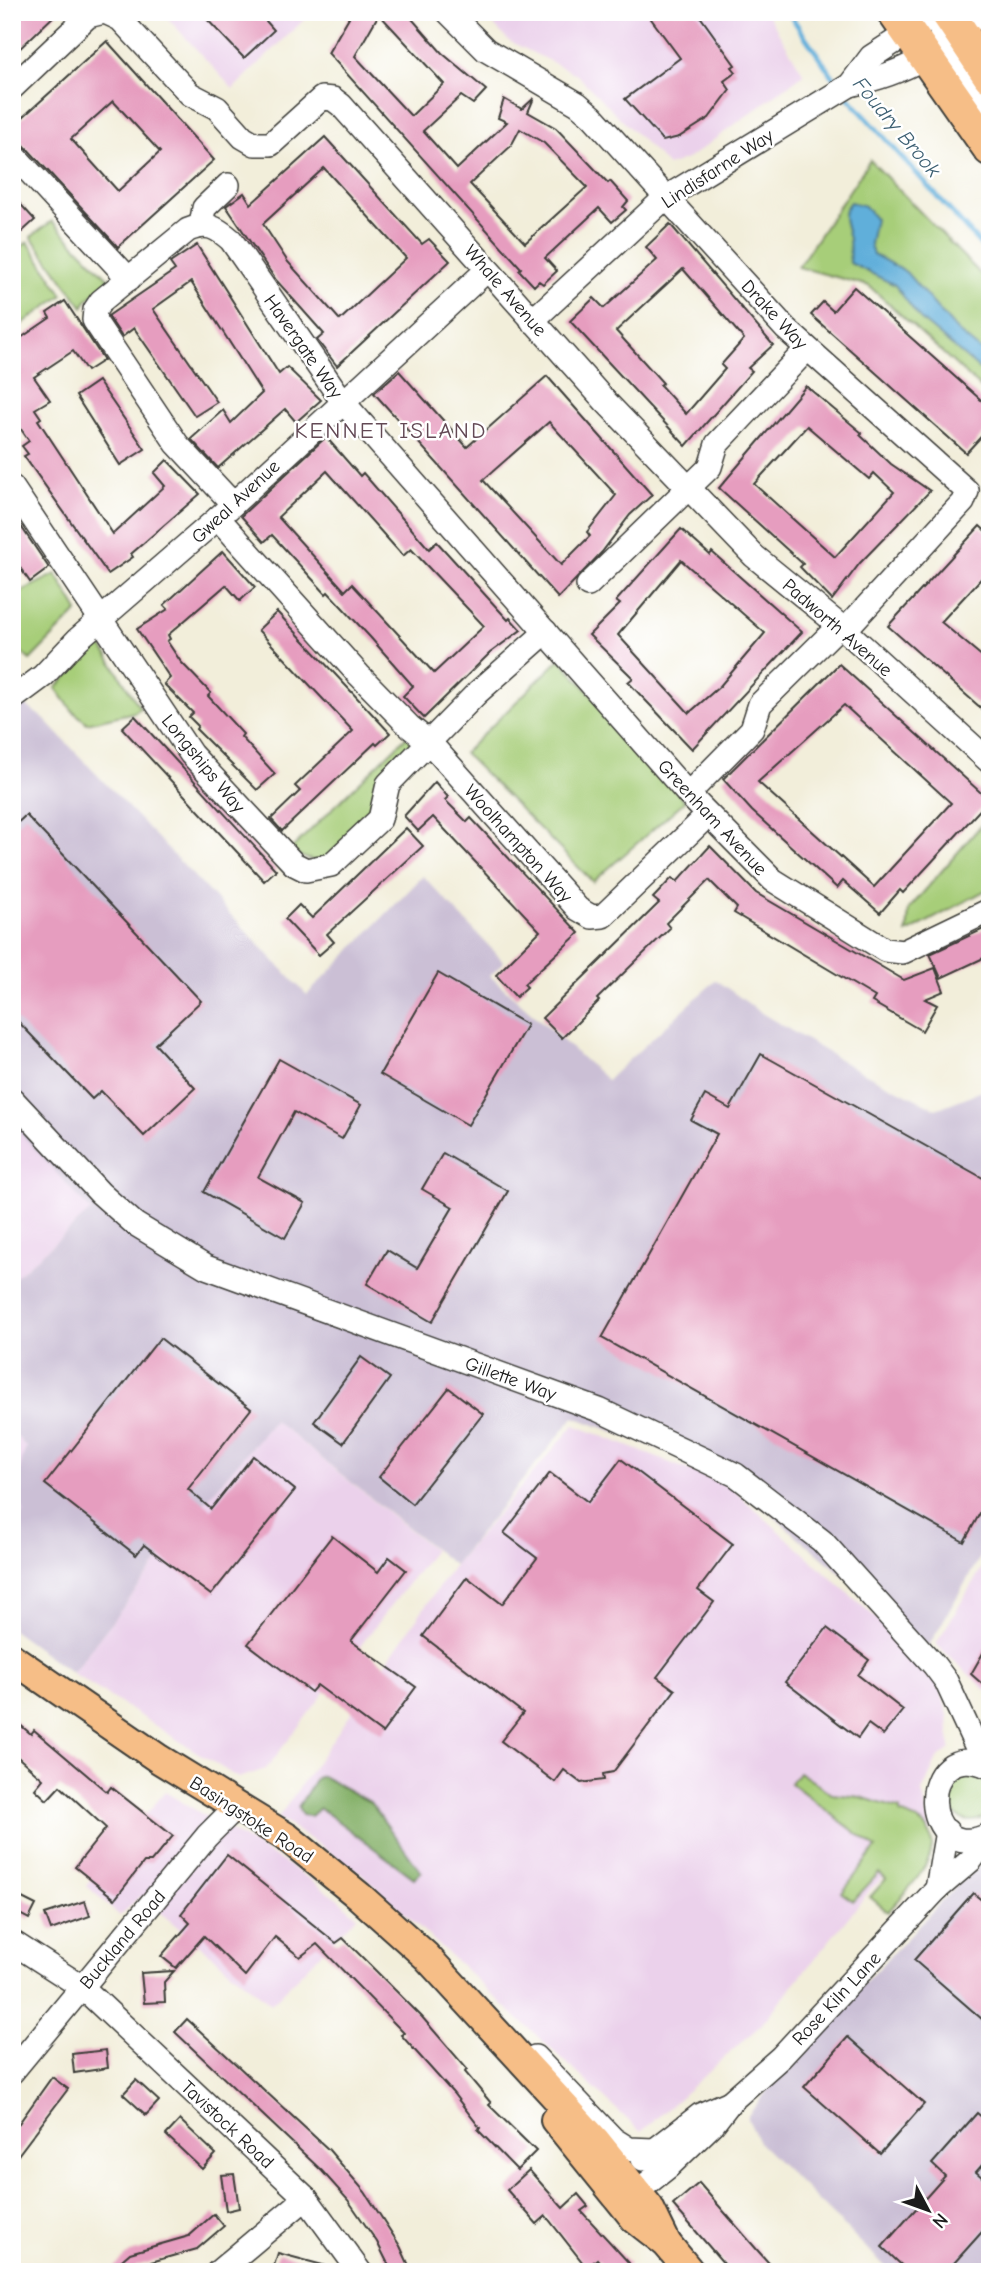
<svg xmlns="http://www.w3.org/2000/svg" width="1002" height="2284" viewBox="0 0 1002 2284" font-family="'Comic Neue',sans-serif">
<rect width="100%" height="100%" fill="#fff"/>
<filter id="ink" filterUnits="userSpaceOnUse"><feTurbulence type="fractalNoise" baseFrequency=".0143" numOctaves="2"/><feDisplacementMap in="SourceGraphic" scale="14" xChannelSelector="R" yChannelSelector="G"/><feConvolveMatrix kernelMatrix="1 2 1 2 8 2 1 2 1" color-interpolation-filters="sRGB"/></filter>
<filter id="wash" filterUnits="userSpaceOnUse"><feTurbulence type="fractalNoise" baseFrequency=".00686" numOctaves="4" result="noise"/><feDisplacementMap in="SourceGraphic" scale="28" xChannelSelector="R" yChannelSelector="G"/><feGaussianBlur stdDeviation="1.57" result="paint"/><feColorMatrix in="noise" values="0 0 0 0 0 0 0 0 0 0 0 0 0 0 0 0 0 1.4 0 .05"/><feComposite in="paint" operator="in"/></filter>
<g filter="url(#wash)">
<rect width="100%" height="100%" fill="#f2eeda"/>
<!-- built -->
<g fill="#ebd1eb">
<path d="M162,12H312L233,89Z"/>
<path d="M481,12H766L804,74L689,158L668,166L576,74L509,41Z"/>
<path d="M12,1124L91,1211L12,1280Z"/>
<path d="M274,1420L434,1550L266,1769L238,1778L72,1673L204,1503Z"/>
<path d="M574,1425L729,1486L934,1670L948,1715L950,1749L937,1759L922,1792L931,1831L925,1839L871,1889L761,2025L641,2132L362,1874L278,1818L454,1565Z"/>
<path d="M12,1431L26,1447L23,1461L24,1512L12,1527Z"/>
<path d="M990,1555V1694L936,1644Z"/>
<path d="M165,1792L290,1866L337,1898L357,1916L271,2004L140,1896L120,1916L86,1885Z"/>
</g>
<!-- industrial -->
<g fill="#cbbfd5">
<path d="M12,681L24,704L44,719L307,995L423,876L504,962L490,976L607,1080L716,980L763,1014L850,1066L936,1109L990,1088V1540L928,1647L721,1472L574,1417L454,1565L274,1420L204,1503L72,1673L12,1630V1527L24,1512L14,1491L26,1447L12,1431V1280L91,1211L12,1124Z"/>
<path d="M990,1857V2272H891L760,2144L747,2117L791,2060L963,1879Z"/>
</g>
<!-- green -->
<g fill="#a7ce79" stroke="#62754a" stroke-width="2">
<path d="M870,160L990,284V396L869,286L798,267Z"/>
<path d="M52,221L111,281L88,299L83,307L31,237Z"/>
<path d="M28,242L63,295L12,331V253Z"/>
<path d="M56,574L78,611L30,660L12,644V592L16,594Z"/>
<path d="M100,643L140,708L135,712L87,723L72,710L56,688Z"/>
<path d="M560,659L685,801L593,882L464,753Z"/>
<path d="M409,734L415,741L376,787L366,821L320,863L288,852Z"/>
<path d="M990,815V888L907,933L909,909Z"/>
<path d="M799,1772L832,1794L860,1797L900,1809V1813C966,1834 914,1882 888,1912L870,1897L886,1879L879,1873L853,1901L842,1893L876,1848L791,1783Z"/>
<circle cx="971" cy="1799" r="22"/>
</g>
<!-- forest -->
<path fill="#85b169" stroke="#506642" stroke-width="2" d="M322,1776L370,1802L421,1872L414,1878L320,1808L311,1816L302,1815L298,1807L316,1778Z"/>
<!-- water -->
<path fill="#60afda" stroke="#3e667b" stroke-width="2" d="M850,202L865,206L875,219L870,244L873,254L906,272L957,331L990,358V378L920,319L895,285L850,263C849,255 850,247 849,239C846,224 839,215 850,202Z"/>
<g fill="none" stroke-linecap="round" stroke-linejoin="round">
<!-- stream -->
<g stroke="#60afda" stroke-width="5">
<path d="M788,12L838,84"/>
<path d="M846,95L990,255"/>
</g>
</g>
<g id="blocks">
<!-- building -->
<g fill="#e69dbf" fill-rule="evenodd">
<path d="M12,12H58L12,56Z"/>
<path d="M200,12H258L274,30L244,58Z"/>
<path d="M352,12H406L442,53L486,90L473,104L461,96L423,131L457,169L507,122L498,118L504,99L522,109L534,98L528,112L556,128L608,183L610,181L628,201L623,207L626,210L612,222L599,208L545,258L557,271L543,284L539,281L534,286L519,270L521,268L328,53ZM379,14L444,84L411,116L355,56ZM520,129L544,143L587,187L525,243L470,184L511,146Z"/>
<path d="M646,12H697L735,65L732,67L736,72L724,81L730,90L709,118L679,137L663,141L625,99L680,58Z"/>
<path d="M107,41L214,160L118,247L12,132V127ZM113,101L160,152L118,191L71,139Z"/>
<path d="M325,137L422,244L429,239L450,261L337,366L317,340L324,334L276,280L226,206L244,193L251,204ZM324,168L406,258L340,320L288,262L263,224Z"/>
<path d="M12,195L35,220L12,241Z"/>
<path d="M670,224L773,345L748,368L752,371L686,446L570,321L594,298L604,308L657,260L646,247ZM683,269L744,339L721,365L725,369L686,414L660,385L663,383L616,331Z"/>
<path d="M197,245L279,374L287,367L321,400L296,422L285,409L218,468L191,439L223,410L231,423L262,393L191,282L153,309L217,402L195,416L134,328L122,337L108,316L175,270L170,263Z"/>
<path d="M854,287L990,408V427L966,453L811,315L823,302L833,311Z"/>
<path d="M65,301L104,360L87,371L73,351L34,377L50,400L35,409L41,418L38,420L113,534L165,486L154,473L167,460L200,494L131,554L133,557L108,574L24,456L28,454L22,446L29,441L12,416V344L50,318L47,313Z"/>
<path d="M399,371L467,447L547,376L652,495L630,515L602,552L558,598L374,393ZM549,422L616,495L587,532L590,536L561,565L483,480Z"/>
<path d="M98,381L145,449L120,465L76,396Z"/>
<path d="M806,386L862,433L860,435L891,464L930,491L860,563L832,600L800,567L803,564L719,488ZM807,426L869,479L874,473L894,492L835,557L754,484Z"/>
<path d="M326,437L360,476L363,473L429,549L437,542L508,620L510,618L521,630L490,653L424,718L403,696L413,686L370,637L328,592L326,594L272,535L264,542L241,516ZM327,471L403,556L411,549L484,626L434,673L352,584L345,591L278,517Z"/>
<path d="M12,513L49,568L30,582L12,556Z"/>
<path d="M980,526L990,535V569L941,622L990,663V716L888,626Z"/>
<path d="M681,529L710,555L712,552L802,632L692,749L628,682L633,678L589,635L620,604L616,601ZM681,560L765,633L720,686L689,713L618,635Z"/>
<path d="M223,551L255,587L240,601L226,585L168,635L170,639L167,641L181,662L211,693L208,696L243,734L241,737L275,774L257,790L196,729L198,726L189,717L193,713L164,684L170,678L137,629L168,609L164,605Z"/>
<path d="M277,612L390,733L377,745L375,743L282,831L271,819L300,791L295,786L353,731L258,630Z"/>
<path d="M839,664L989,800L903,893L900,890L880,913L843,881L837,888L752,811L723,779ZM844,705L951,803L874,887L758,782Z"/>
<path d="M135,716L276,870L264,881L122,728Z"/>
<path d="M435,782L448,797L445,800L467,822L471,818L579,933L524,984L527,987L516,997L496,975L540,931L433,817L418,831L404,816Z"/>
<path d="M26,815L201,1001L155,1044L195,1088L144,1136L101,1091L92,1099L12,1015V828Z"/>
<path d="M406,828L423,846L327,934L334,942L319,955L285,919L299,905L312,918Z"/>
<path d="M710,846L756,893L904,980L935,968L944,991L925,999L937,1005L922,1031L872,1002L875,997L734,913L737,908L709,880L666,923L670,928L597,999L599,1001L562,1038L542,1018L659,903L653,898L672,878L677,882Z"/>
<path d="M990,926V955L941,978L930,954Z"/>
<path d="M438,973L527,1025L468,1125L380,1074Z"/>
<path d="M761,1054L990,1182V1495L964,1542L602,1338L717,1134L691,1120L705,1095L730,1109Z"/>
<path d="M279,1059L361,1105L342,1139L294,1112L258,1177L305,1203L285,1238L204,1192Z"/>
<path d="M443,1153L508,1191L432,1322L367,1284L387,1250L417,1268L453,1207L422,1189Z"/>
<path d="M160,1338L251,1409L188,1489L211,1509L253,1456L295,1490L211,1595L144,1545L136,1555L45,1484Z"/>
<path d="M361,1357L390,1378L343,1443L314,1422Z"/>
<path d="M449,1388L483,1414L412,1504L379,1477Z"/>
<path d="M621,1459L733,1544L698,1590L714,1602L657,1677L675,1690L613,1772L603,1774L604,1780L581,1783L564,1770L555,1782L501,1741L523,1713L423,1636L467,1577L502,1604L537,1558L504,1533L550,1473L588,1502Z"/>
<path d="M332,1536L378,1572L389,1557L406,1570L351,1641L416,1687L382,1733L317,1685L311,1692L248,1644Z"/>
<path d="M827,1628L869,1660L858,1675L903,1710L883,1735L868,1724L858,1738L785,1682Z"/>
<path d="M990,1641V1691L971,1674Z"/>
<path d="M12,1718L31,1734L34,1730L107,1792L111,1787L173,1836L151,1862H144L115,1899L75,1867L106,1828L60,1786L47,1800L35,1789L43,1779L12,1752Z"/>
<path d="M227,1855L336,1943L343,1938L422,2017L467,2069L465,2072L491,2103L489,2105L536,2151L517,2170L478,2130L480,2128L453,2093L401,2035L404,2033L317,1944L300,1957L275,1937L245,1976L204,1936L176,1968L161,1956L190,1923L181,1914Z"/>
<path d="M12,1893L36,1905L29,1919L12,1910Z"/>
<path d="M973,1893L990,1907V2026L914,1960Z"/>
<path d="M85,1901L90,1916L51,1930L45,1914Z"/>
<path d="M174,1971L164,1982L165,2002L144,2003L141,1973Z"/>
<path d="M187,2019L329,2150L365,2192L400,2246L412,2272H392L377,2242L348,2200L322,2171L175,2032Z"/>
<path d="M848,2037L924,2104L880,2154L804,2087Z"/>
<path d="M106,2050L108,2068L74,2073L72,2054Z"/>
<path d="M52,2077L68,2089L12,2163V2133Z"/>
<path d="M136,2080L159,2101L146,2115L123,2094Z"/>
<path d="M977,2113L990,2124V2156L976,2172L990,2184V2223L946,2272H909L882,2247L945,2176L932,2164Z"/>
<path d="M180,2120L216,2154L202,2169L166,2135Z"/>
<path d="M529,2170L563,2208L578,2194L588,2206L581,2211L629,2263L619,2272H608L597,2259L587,2268L546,2216L537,2224L507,2190Z"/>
<path d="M234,2174L239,2208L226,2211L221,2175Z"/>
<path d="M699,2183L759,2252L777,2272H731L694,2229L673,2205Z"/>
<path d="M214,2214L224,2226L197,2249L137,2266L130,2272H108L130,2253L189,2236Z"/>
<path d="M278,2253L330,2267L329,2272H272Z"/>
</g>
</g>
</g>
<g filter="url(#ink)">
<use href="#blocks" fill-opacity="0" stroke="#3c3c38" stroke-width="2"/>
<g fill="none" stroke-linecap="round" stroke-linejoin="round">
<!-- minor casing -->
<g stroke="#3c3c38" stroke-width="26">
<g id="minor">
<path d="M105,12L120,19L190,94L217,108L243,137L255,144H271L322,98L333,99L341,105L606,402L754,556L845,630L990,762"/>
<path d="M448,12L486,50L578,104L592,116L786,329L967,491L963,502L845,630"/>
<path d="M941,32L950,59L990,116"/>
<path d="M850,85C910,72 936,54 981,12"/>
<path d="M12,88L88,16L104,12"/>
<path d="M12,153L129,279"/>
<path d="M201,225L204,208L228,185"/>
<path d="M532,321L665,198L850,85L871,57L940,12"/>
<path d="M12,487L191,754L294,864L306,870L331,865L380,819L388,784L429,742L578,909L592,917L603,916L708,815"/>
<path d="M233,504L177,444L94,320L95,310L101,301L188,230C207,222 216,227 231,240L343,402L688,794L773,880L885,950L903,952L990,910"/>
<path d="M218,518L359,675L410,727L429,742L477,693L546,632"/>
<path d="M588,585L710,467L717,444L807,349"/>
<path d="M12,699L43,676L78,639L218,518L487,270"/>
<path d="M688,794L752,729L760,704L839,626"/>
<path d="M12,1099L100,1193L135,1224L206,1267L599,1410L736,1475L822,1541L934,1665L946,1681L985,1765"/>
<path d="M990,1767C914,1732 918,1871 990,1834"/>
<path d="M937,1889L947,1831"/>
<path d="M12,1942L82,1987L306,2198L360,2272"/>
<path d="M535,2057L613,2139L629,2149L654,2150"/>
<path d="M12,2072L207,1836L235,1808"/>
<path d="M643,2159L700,2115L728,2103"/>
<path d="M625,2201L668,2167L713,2124L730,2102L781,2057L937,1889L971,1860L990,1835"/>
<path d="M218,2272L306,2198"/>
</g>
</g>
<!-- major casing -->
<g stroke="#3c3c38" stroke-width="32">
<g id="major">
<path d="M12,1658L159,1759L288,1838L359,1896L426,1956L596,2141L649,2207L667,2244"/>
<path d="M555,2120L635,2219L667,2244L690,2272"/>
</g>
</g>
<!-- highway casing -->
<g stroke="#3c3c38" stroke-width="37">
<g id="highway">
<path d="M894,12L990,149"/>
<path d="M947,12L990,76"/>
</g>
</g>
<!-- minor -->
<use href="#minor" stroke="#fff" stroke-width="23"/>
<!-- major -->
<use href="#major" stroke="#f6be87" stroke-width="28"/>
<!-- highway -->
<use href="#highway" stroke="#f6be87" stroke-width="33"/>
</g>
</g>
<g text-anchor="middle" stroke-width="5" stroke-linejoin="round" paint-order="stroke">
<!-- street labels -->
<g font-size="19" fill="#1c1c1c" stroke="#fff">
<text transform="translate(717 168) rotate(-33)" y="7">Lindisfarne Way</text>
<text transform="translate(506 290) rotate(49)" y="7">Whale Avenue</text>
<text transform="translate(775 314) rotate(47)" y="7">Drake Way</text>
<text transform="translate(304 346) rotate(55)" y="7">Havergate Way</text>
<text transform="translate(235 501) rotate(-43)" y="7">Gweal Avenue</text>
<text transform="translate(838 627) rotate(41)" y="7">Padworth Avenue</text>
<text transform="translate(204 763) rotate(51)" y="7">Longships Way</text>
<text transform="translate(713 817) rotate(47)" y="7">Greenham Avenue</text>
<text transform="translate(519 843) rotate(48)" y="7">Woolhampton Way</text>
<text transform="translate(511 1378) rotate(20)" y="7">Gillette Way</text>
<text transform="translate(252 1819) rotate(33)" y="7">Basingstoke Road</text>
<text transform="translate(122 1939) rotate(-50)" y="7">Buckland Road</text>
<text transform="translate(836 1998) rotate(-47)" y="7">Rose Kiln Lane</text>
<text transform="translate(228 2124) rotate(43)" y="7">Tavistock Road</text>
</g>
<!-- water labels -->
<g font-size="21" font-style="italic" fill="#3b5e71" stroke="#fff">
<text transform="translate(897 127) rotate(50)" y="7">Foudry Brook</text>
</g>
<!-- quarter labels -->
<g font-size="23" letter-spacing="2" fill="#634955" stroke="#fff">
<text x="391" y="438">KENNET ISLAND</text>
</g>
</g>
<!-- margin -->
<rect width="1002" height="2284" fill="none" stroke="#fff" stroke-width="42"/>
<!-- north arrow -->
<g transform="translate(928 2210) rotate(131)" stroke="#ffffff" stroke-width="5" paint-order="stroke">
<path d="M0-5L12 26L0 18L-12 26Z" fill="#1c1c1c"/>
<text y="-10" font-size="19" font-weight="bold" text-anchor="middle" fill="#1c1c1c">N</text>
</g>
</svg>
